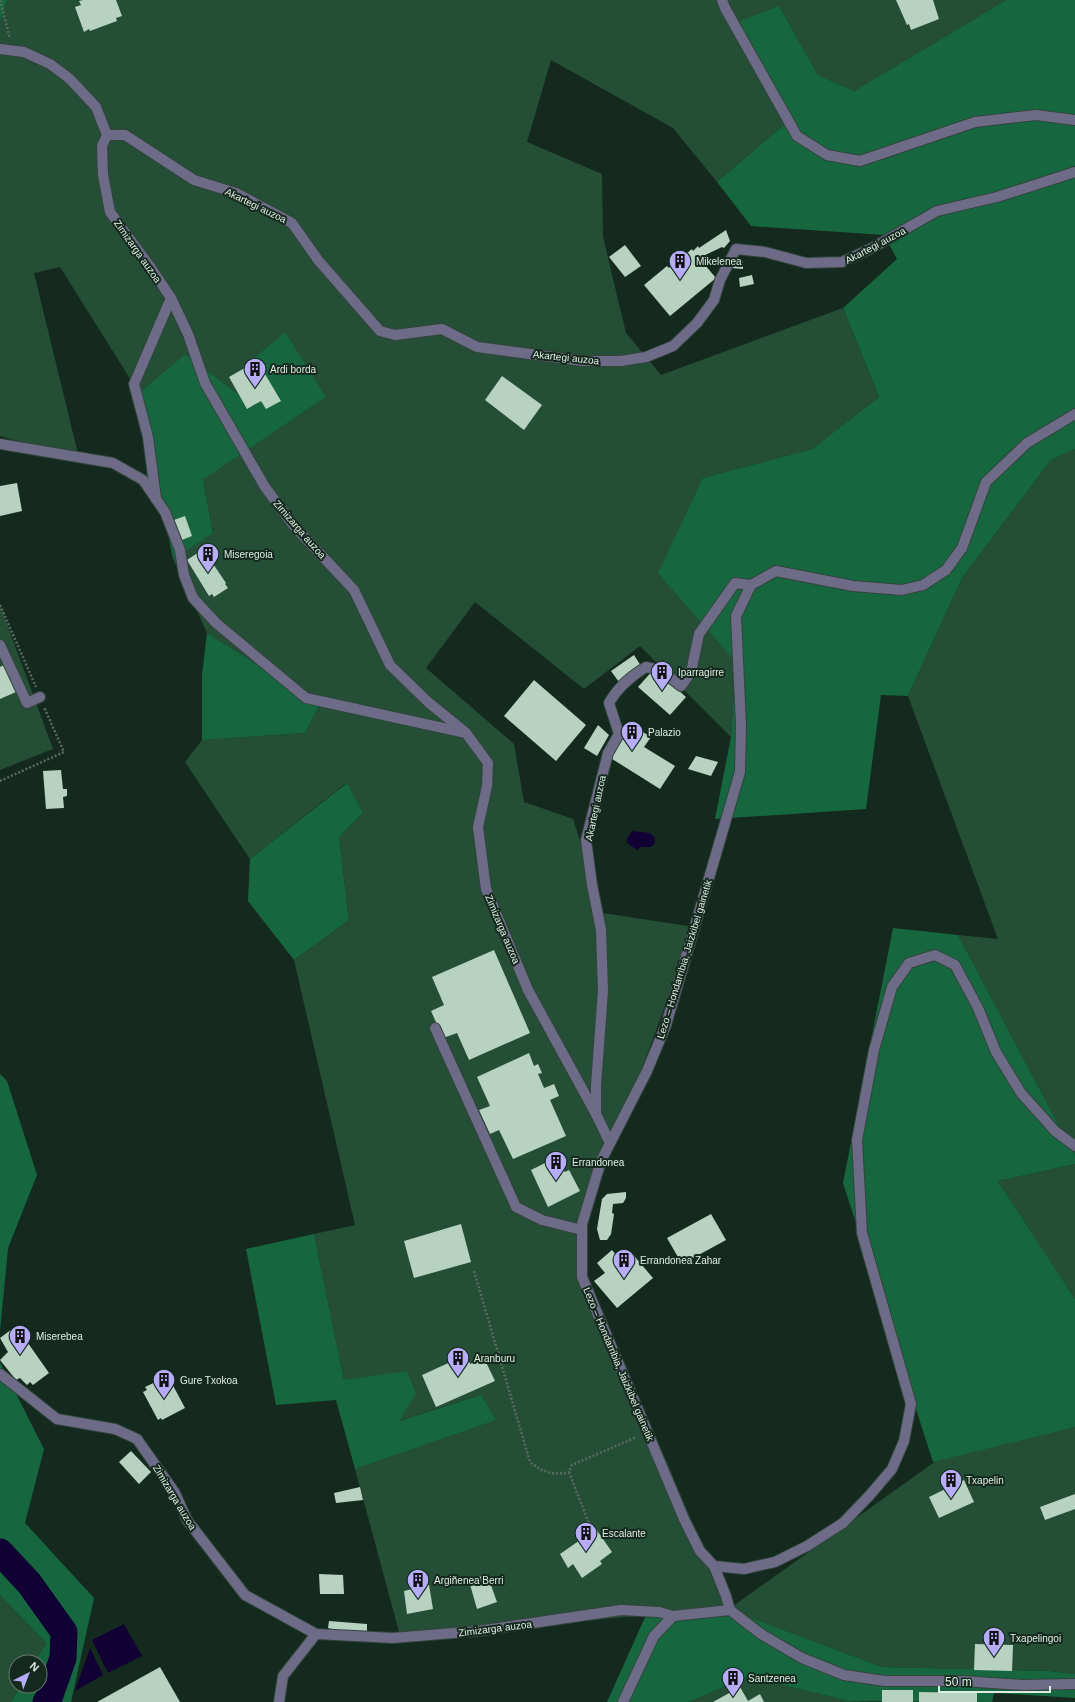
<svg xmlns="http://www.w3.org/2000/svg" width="1075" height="1702" viewBox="0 0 1075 1702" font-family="Arial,sans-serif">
<rect width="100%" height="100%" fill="#152a1e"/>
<!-- green -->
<g fill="#254e37">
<path d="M7,0H1006L854,91L818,75L779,6L792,118L717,182L673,128L551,60L527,142L602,174L603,237L626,333L661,375L843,308L879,397L812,449L703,478L736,662L731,737L640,646L584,689L475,602L426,668L514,744L524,802L573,819L603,913L694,927L576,1248L729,1609L940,1458L1075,1426V1674L1049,1671L882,1667L729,1610L646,1615L401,1639L355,1469L495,1420L481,1395L398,1421L344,1380L314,1234L355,1225L294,960L349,920L339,837L363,813L346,783L250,859L185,762L202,740L305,733L320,704L207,633L173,559L213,532L203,480L326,397L268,394L254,406L185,354L139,393L60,267L34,273L79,458L0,436V22Z"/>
<path d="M1075,449V1156L958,935L998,939L908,696L962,578L1051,460Z"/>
<path d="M0,605L53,749L0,770Z"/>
<path d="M1075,1164V1299L998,1181Z"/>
<path d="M0,1595L46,1643L35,1662H16V1686H21L11,1702H0Z"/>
<path d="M748,1677L849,1701L875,1702H688Z"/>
</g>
<!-- forest -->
<g fill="#166740">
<path d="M0,0H7L0,22Z"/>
<path d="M1006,0H1075V449L1051,460L962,578L908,696L881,695L866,809L715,819L731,737L736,662L658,573L703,478L812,449L879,397L843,308L897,259L884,235L751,226L717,182L792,118L738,22L779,6L818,75L854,91Z"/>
<path d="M285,332L326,397L203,480L213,533L173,559L139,393L185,354L254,406L268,394L251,361Z"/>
<path d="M207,633L320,704L305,733L202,740V675Z"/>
<path d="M347,783L363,813L339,837L349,920L294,960L248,901L250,859Z"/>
<path d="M893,928L958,935L1075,1156V1164L998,1181L1075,1299V1427L933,1462L843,1183Z"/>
<path d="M0,1074L7,1081L37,1175L8,1248L0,1331Z"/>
<path d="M314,1234L344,1380L407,1371L416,1394L399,1421L481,1395L496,1420L355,1469L336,1400L276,1405L246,1249Z"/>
<path d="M0,1362L44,1449L25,1523L94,1598L71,1702H11L21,1686H40V1662H35L46,1643L0,1595Z"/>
<path d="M730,1610L882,1667L1049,1671L1075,1674V1698L994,1693L992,1702L849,1701L748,1677L688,1702H607L646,1615Z"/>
</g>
<!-- water -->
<g fill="#100033">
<path d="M632,831L650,833L655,838V843L651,847H641L637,850L627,843V839Z"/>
<path d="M124,1624L142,1656L108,1673L92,1640Z"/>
<path d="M90,1648L103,1675L75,1691Z"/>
</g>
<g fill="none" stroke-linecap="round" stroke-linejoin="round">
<!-- river -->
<path stroke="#100033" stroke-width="27" d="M0,1552L29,1583L64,1632L63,1658L49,1698L46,1702"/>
</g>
<!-- building -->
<g fill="#b8d2c1">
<path d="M83,0H116L122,16L116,18L117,21L90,31L89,29L84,32L75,7L81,5L79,1Z"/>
<path d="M896,0H933L939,19L911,30L909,24L907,25Z"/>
<path d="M726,230L730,241L724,248L722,247L699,258L716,278L670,316L644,285L667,266L669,268L692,249L693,251L698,246L699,248Z"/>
<path d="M625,245L641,266L625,277L609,257Z"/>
<path d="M731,260L743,261V269L731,268Z"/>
<path d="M752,275L754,284L740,287L739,278Z"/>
<path d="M259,364L281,401L266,409L261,401L247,409L229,377L250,365L252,368Z"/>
<path d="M502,376L542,405L524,430L485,400Z"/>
<path d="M17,483L22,511L0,516V486Z"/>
<path d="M185,516L192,536L182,540L174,520Z"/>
<path d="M202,550L206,556L207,555L226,583L225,584L228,588L214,597L212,594L209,596L187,560Z"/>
<path d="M634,655L641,666L619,682L611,671Z"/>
<path d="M4,665L16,692L0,699V667Z"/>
<path d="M654,669L686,697L670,715L638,687Z"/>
<path d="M534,680L586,725L556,761L504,716Z"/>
<path d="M630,724L651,737L644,747L675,766L660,789L609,757Z"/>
<path d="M598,725L609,735L597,756L584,748Z"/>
<path d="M696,756L718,762L711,776L688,769Z"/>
<path d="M61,770L63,789H67V796L63,797L64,808L46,809L43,771Z"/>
<path d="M494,950L530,1033L469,1060L457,1033L443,1038L431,1011L444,1005L432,977Z"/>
<path d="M529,1053L534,1066L538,1064L542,1073L538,1074L544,1088L554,1084L559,1096L550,1100L566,1136L513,1159L499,1130L490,1134L479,1110L490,1106L477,1077Z"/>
<path d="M559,1156L563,1165L557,1169L558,1171L563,1169L565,1172L569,1170L580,1191L548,1207L531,1170Z"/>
<path d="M626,1192V1198L623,1203L613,1204L612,1213L614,1214L611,1234L607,1240H600L597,1229L602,1199L607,1194Z"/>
<path d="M711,1214L726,1240L682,1264L667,1238Z"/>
<path d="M461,1224L471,1262L414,1278L404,1241Z"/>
<path d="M612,1250L620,1260L630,1251L653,1278L617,1308L594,1281L605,1273L597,1263Z"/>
<path d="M16,1326L49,1373L33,1385L30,1382L27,1385L20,1378L16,1380L0,1360L8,1352L0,1338Z"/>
<path d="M466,1355L470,1364L484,1358L495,1381L436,1407L422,1375Z"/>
<path d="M168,1376L185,1408L162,1420L161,1418L158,1420L143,1392L147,1390L145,1387Z"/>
<path d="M131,1451L151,1472L139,1484L119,1462Z"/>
<path d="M964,1480L974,1502L939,1518L929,1497Z"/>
<path d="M360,1487L363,1500L336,1503L334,1493Z"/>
<path d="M1075,1494V1509L1045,1520L1040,1507Z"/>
<path d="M596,1529L612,1552L600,1561L602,1564L582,1578L573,1564L568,1568L560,1554Z"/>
<path d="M319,1574L343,1575L344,1594H320Z"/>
<path d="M487,1574L497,1602L477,1609L469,1581Z"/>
<path d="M429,1585L433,1609L407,1614L404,1591Z"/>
<path d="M329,1621L367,1624V1632L339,1631L328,1628Z"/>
<path d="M975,1644L1013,1645L1012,1671L974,1670Z"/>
<path d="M160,1667L180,1702H97Z"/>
<path d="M740,1687L748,1701L760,1694L764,1702H713Z"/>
<rect x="882" y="1690" width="31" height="12"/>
<path d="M919,1692L977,1693V1702H919Z"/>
</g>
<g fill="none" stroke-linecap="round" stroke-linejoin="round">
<!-- minor casing -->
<g stroke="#31453a" stroke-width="12">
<g id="minor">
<path d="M722,0L725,8L797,136L827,155L860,161L975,122L1036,115L1075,120"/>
<path d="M0,49L24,52L50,64L70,79L96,107L107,135"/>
<path d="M107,135H125L194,180L236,193L292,223L318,260L380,331L395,335L442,329L477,347L583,361H621L646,357L673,346L697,323L714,300L720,280L736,249L765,252L806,263L842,262L872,248L937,211L997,197L1075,172"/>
<path d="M107,135L102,146L103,175L110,212L151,268L171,298L188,334L205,383L265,487L294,526L354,590L390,665L428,702L465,732"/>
<path d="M1075,414L1027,443L986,482L962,548L946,570L923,585L902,590L853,586L776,571L751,585L736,616L741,725L740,772L666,1025L647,1071L601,1161L582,1224V1277L684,1519L700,1551L714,1566L744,1569L775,1562L807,1546L843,1523L869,1496L892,1469L904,1441L911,1404L862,1233L857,1140L874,1050L892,987L909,963L935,955L955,965L978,1008L996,1052L1021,1093L1055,1131L1075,1146"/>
<path d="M0,444L113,463L143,480L165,512L180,550L184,575L193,598L216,623L306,698L466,733L488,763L487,786L478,827L486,889L528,990L596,1114"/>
<path d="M156,499L148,437L134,384L171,298"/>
<path d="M0,645L27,703L40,697"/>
<path d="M435,1028L516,1207L542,1220L582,1230"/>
<path d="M609,1141L596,1114V1085L603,991L601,930L592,885L586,840L608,753L619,734L609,703C618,687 630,677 646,667L660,670L681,686L691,672L699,634L735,583L751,585"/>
<path d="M0,1374L57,1419L115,1429L137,1439L175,1493L187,1520L245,1595L316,1634"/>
<path d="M730,1610L761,1634L802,1658L844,1675L885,1681H963L1022,1685L1075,1684"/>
<path d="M279,1702L283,1676L316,1634L393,1638L478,1631L621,1610L659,1612L673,1616L730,1610L726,1596L714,1566"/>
<path d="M623,1702L654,1636L673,1616"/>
</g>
</g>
<!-- path -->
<g stroke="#586b60" stroke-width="2.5" stroke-dasharray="2 2" stroke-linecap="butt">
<path d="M0,0L10,39"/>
<path d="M0,605L36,687"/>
<path d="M0,781L64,752L44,707"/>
<path d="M474,1271L530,1462C542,1472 554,1476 569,1472"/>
<path d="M590,1526L569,1472L572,1465L637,1437"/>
</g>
<!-- minor -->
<use href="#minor" stroke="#6e6b88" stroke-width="10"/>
</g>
<!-- icons -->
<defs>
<g id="building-pin" transform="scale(1.15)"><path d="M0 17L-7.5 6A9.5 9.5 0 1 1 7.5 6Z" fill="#b6acf8" stroke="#152a1e"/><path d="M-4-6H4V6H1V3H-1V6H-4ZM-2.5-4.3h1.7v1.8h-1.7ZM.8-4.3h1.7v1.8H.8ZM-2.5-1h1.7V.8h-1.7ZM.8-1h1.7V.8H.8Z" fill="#111"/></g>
</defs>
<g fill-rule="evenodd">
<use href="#building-pin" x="680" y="261"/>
<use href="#building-pin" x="255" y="369"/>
<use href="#building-pin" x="208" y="554"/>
<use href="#building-pin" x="662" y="672"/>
<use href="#building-pin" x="632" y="732"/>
<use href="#building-pin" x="556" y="1162"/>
<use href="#building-pin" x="624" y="1260"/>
<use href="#building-pin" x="20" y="1336"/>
<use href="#building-pin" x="458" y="1358"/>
<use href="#building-pin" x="164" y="1380"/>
<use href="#building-pin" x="951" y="1480"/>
<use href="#building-pin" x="586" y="1533"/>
<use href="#building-pin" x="418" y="1580"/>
<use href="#building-pin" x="994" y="1638"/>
<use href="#building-pin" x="733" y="1678"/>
</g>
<g text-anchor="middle" stroke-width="4" stroke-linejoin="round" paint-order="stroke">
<!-- street labels -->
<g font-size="10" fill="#dfece3" stroke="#152a1e">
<text transform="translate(256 205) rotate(26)" y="4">Akartegi auzoa</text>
<text transform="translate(875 245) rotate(-28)" y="4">Akartegi auzoa</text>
<text transform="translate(138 251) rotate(55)" y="4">Zimizarga auzoa</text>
<text transform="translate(566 357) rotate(6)" y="4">Akartegi auzoa</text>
<text transform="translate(300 529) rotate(49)" y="4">Zimizarga auzoa</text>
<text transform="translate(595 808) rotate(-78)" y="4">Akartegi auzoa</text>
<text transform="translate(503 929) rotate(67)" y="4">Zimizarga auzoa</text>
<text transform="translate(684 959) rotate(-73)" y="4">Lezo – Hondarribia, Jaizkibel gainetik</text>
<text transform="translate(619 1364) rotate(67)" y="4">Lezo – Hondarribia, Jaizkibel gainetik</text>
<text transform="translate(175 1497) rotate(59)" y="4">Zimizarga auzoa</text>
<text transform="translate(495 1628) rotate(-7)" y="4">Zimizarga auzoa</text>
</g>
<!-- poi labels -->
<g font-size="10" fill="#dfece3" stroke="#152a1e" text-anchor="start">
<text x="696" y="265">Mikelenea</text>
<text x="270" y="373">Ardi borda</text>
<text x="224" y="558">Miseregoia</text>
<text x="678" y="676">Iparragirre</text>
<text x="648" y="736">Palazio</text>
<text x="572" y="1166">Errandonea</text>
<text x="640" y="1264">Errandonea Zahar</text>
<text x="36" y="1340">Miserebea</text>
<text x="474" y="1362">Aranburu</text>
<text x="180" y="1384">Gure Txokoa</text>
<text x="966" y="1484">Txapelin</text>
<text x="602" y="1537">Escalante</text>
<text x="434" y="1584">Argiñenea Berri</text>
<text x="1010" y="1642">Txapelingoi</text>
<text x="748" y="1682">Santzenea</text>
</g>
</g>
<!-- north arrow -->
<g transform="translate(28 1674) rotate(42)"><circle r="19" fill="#152a1e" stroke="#66786d"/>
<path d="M0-3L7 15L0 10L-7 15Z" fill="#b6acf8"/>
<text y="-6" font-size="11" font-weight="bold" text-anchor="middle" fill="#dfece3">N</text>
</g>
<!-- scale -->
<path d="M939 1686v6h111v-6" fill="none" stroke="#dfece3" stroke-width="2"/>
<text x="945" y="1686" font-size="12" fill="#dfece3" stroke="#152a1e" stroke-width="3" paint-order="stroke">50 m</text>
</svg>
